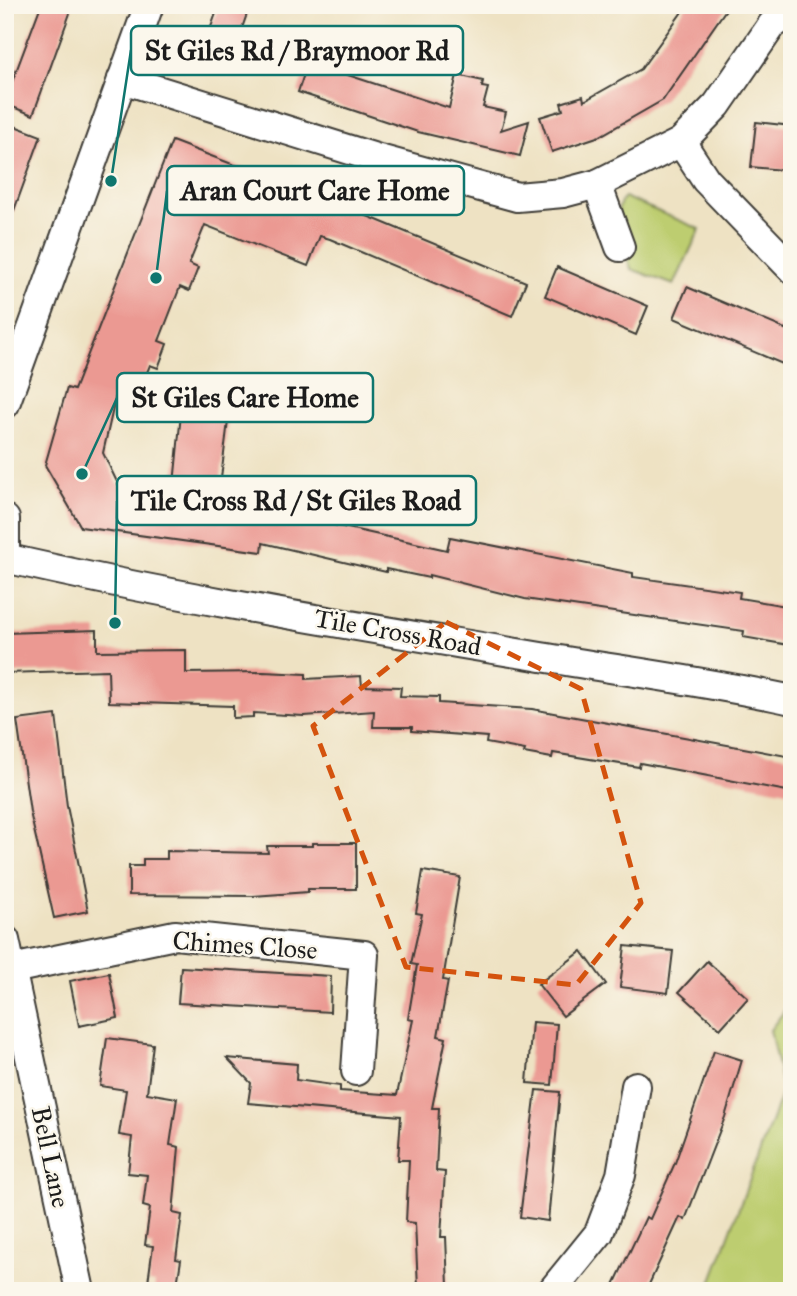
<svg xmlns="http://www.w3.org/2000/svg" width="797" height="1296" viewBox="0 0 797 1296" font-family="'IM FELL Great Primer',serif">
<rect width="100%" height="100%" fill="#fbf7ec"/>
<filter id="ink" filterUnits="userSpaceOnUse"><feTurbulence type="fractalNoise" baseFrequency=".0143" numOctaves="2"/><feDisplacementMap in="SourceGraphic" scale="14" xChannelSelector="R" yChannelSelector="G"/><feConvolveMatrix kernelMatrix="1 2 1 2 8 2 1 2 1" color-interpolation-filters="sRGB"/></filter>
<filter id="wash" filterUnits="userSpaceOnUse"><feTurbulence type="fractalNoise" baseFrequency=".00686" numOctaves="4" result="noise"/><feDisplacementMap in="SourceGraphic" scale="28" xChannelSelector="R" yChannelSelector="G"/><feGaussianBlur stdDeviation="1.57" result="paint"/><feColorMatrix in="noise" values="0 0 0 0 0 0 0 0 0 0 0 0 0 0 0 0 0 1.4 0 .05"/><feComposite in="paint" operator="in"/></filter>
<g filter="url(#wash)">
<rect width="100%" height="100%" fill="#eee2c3"/>
<!-- green -->
<g fill="#bdcd70" stroke="#6c7446" stroke-width="2">
<path d="M624,197L700,229L674,285L631,269C624,247 609,217 624,197Z"/>
<path d="M792,1001V1291H708L783,1090L770,1030Z"/>
</g>
<g id="blocks">
<!-- building -->
<g fill="#eb9992">
<path d="M41,5H73L33,115L5,104V101Z"/>
<path d="M219,5H231L248,11L229,65L201,55Z"/>
<path d="M687,5H729L663,100L600,136L552,152L540,117L563,110L561,103L583,96L584,101L641,69Z"/>
<path d="M308,62L449,108L457,75L483,81L482,87L488,88L483,107L506,112L501,130L529,121L520,156L418,132L298,92Z"/>
<path d="M756,122L792,126V171L751,167Z"/>
<path d="M12,125L41,136L8,227L5,144Z"/>
<path d="M172,141L372,218L526,282L512,316L330,239L320,236L308,266L205,225L189,264L198,268L189,291L180,287L159,341L167,344L158,368L150,365L135,402L116,395L103,453L118,484L173,494L181,414L228,421L219,494L267,499L266,510L447,550L450,537L633,573V577L740,592L739,598L792,607L789,645L743,637L744,631L525,599L429,575V578L386,569V572L263,543L262,552L81,527L45,465L67,388L74,390Z"/>
<path d="M557,267L648,306L636,335L545,296Z"/>
<path d="M687,287L792,332V368L674,318Z"/>
<path d="M97,630V651L186,650V673L263,672L306,674V679L361,676L362,686L401,687L400,696L439,697V703L532,709L792,757V792L640,763L639,767L553,753L552,758L524,753L525,750L486,743L487,737L412,731V727H373L374,711L304,716L253,713V717L233,718V706L109,702L108,670L5,673V633Z"/>
<path d="M56,715L67,806L88,911L54,918L30,812L17,720Z"/>
<path d="M312,843H356V889H308V892L253,896L129,895V866H143V859H167V851L268,853L267,846H312Z"/>
<path d="M423,871L460,877L443,980L448,981L438,1036L446,1038L432,1108H439L436,1171L445,1172L441,1237H446L448,1286L418,1287L415,1223L406,1222L409,1160H398L401,1116L248,1103L251,1083L227,1058L297,1064L296,1080L340,1086V1091L397,1095L413,1020L408,1019L417,965L411,964L422,914L416,913Z"/>
<path d="M625,946L673,951L668,993L620,987Z"/>
<path d="M582,951L606,984L563,1016L538,984Z"/>
<path d="M707,961L748,998L720,1029L679,992Z"/>
<path d="M181,967L331,976L330,1012L178,1003Z"/>
<path d="M109,973L118,1018L79,1026L70,981Z"/>
<path d="M532,1022L557,1024L552,1085L527,1083Z"/>
<path d="M107,1038L153,1044L147,1093L177,1098L170,1145L179,1147L173,1213L182,1215L176,1259L181,1260L176,1291H154L155,1283L148,1282L153,1246L145,1245L150,1208L143,1206L147,1175L128,1173L132,1137L119,1135L126,1090L100,1086Z"/>
<path d="M714,1051L742,1060L725,1117L685,1220L680,1217L646,1291H611L646,1217L650,1219L675,1163Z"/>
<path d="M536,1090L560,1092L548,1221L520,1217Z"/>
</g>
</g>
</g>
<g filter="url(#ink)">
<use href="#blocks" fill-opacity="0" stroke="#3c3a35" stroke-width="2"/>
<g fill="none" stroke-linecap="round" stroke-linejoin="round">
<!-- minor casing -->
<g stroke="#3c3a35" stroke-width="32">
<g id="minor">
<path d="M122,79L379,159L517,197L563,193L597,184L681,142L706,180L792,269"/>
<path d="M681,142L717,105L772,25L792,11"/>
<path d="M597,184L620,247"/>
<path d="M5,404L149,5"/>
<path d="M5,519V548"/>
<path d="M5,558C182,599 363,627 541,657C625,671 709,682 792,700"/>
<path d="M5,940L80,1291"/>
<path d="M12,969L175,935L364,955L356,1071"/>
<path d="M552,1291L599,1233L621,1175L636,1086"/>
</g>
</g>
<!-- minor -->
<use href="#minor" stroke="#fff" stroke-width="28"/>
</g>
</g>
<!-- marked area -->
<path fill="none" stroke="#d4530e" stroke-width="5" stroke-dasharray="14 9" stroke-linejoin="round" d="M446,622L581,689L641,903L576,985L406,967L313,726Z"/>
<g text-anchor="middle" stroke-width="5" stroke-linejoin="round" paint-order="stroke">
<!-- street labels -->
<g font-size="26" fill="#1c1c1c" stroke="#fbf7ec">
<text transform="translate(398 632) rotate(10)" y="9">Tile Cross Road</text>
<text transform="translate(245 945) rotate(4)" y="9">Chimes Close</text>
<text transform="translate(51 1157) rotate(78)" y="9">Bell Lane</text>
</g>
</g>
<!-- callouts -->
<path fill="none" stroke="#0f766e" stroke-width="2.5" d="M111 181L131 50M156 278L167 191M82 474L117 398M115 623L117 501"/>
<g fill="#0f766e" stroke="#fbf7ec" stroke-width="2.5">
<circle cx="111" cy="181" r="7"/>
<circle cx="156" cy="278" r="7"/>
<circle cx="82" cy="474" r="7"/>
<circle cx="115" cy="623" r="7"/>
</g>
<g fill="#fbf7ec" stroke="#0f766e" stroke-width="2.5">
<rect x="131" y="26" width="332" height="49" rx="7"/>
<rect x="167" y="166" width="297" height="49" rx="7"/>
<rect x="117" y="373" width="256" height="49" rx="7"/>
<rect x="117" y="476" width="359" height="49" rx="7"/>
</g>
<g font-size="28" text-anchor="middle" font-weight="bold" fill="#1c1c1c">
<text x="297" y="60">St Giles Rd / Braymoor Rd</text>
<text x="315" y="200">Aran Court Care Home</text>
<text x="245" y="407">St Giles Care Home</text>
<text x="296" y="510">Tile Cross Rd / St Giles Road</text>
</g>
<!-- margin -->
<rect width="797" height="1296" fill="none" stroke="#fbf7ec" stroke-width="28"/>
</svg>
